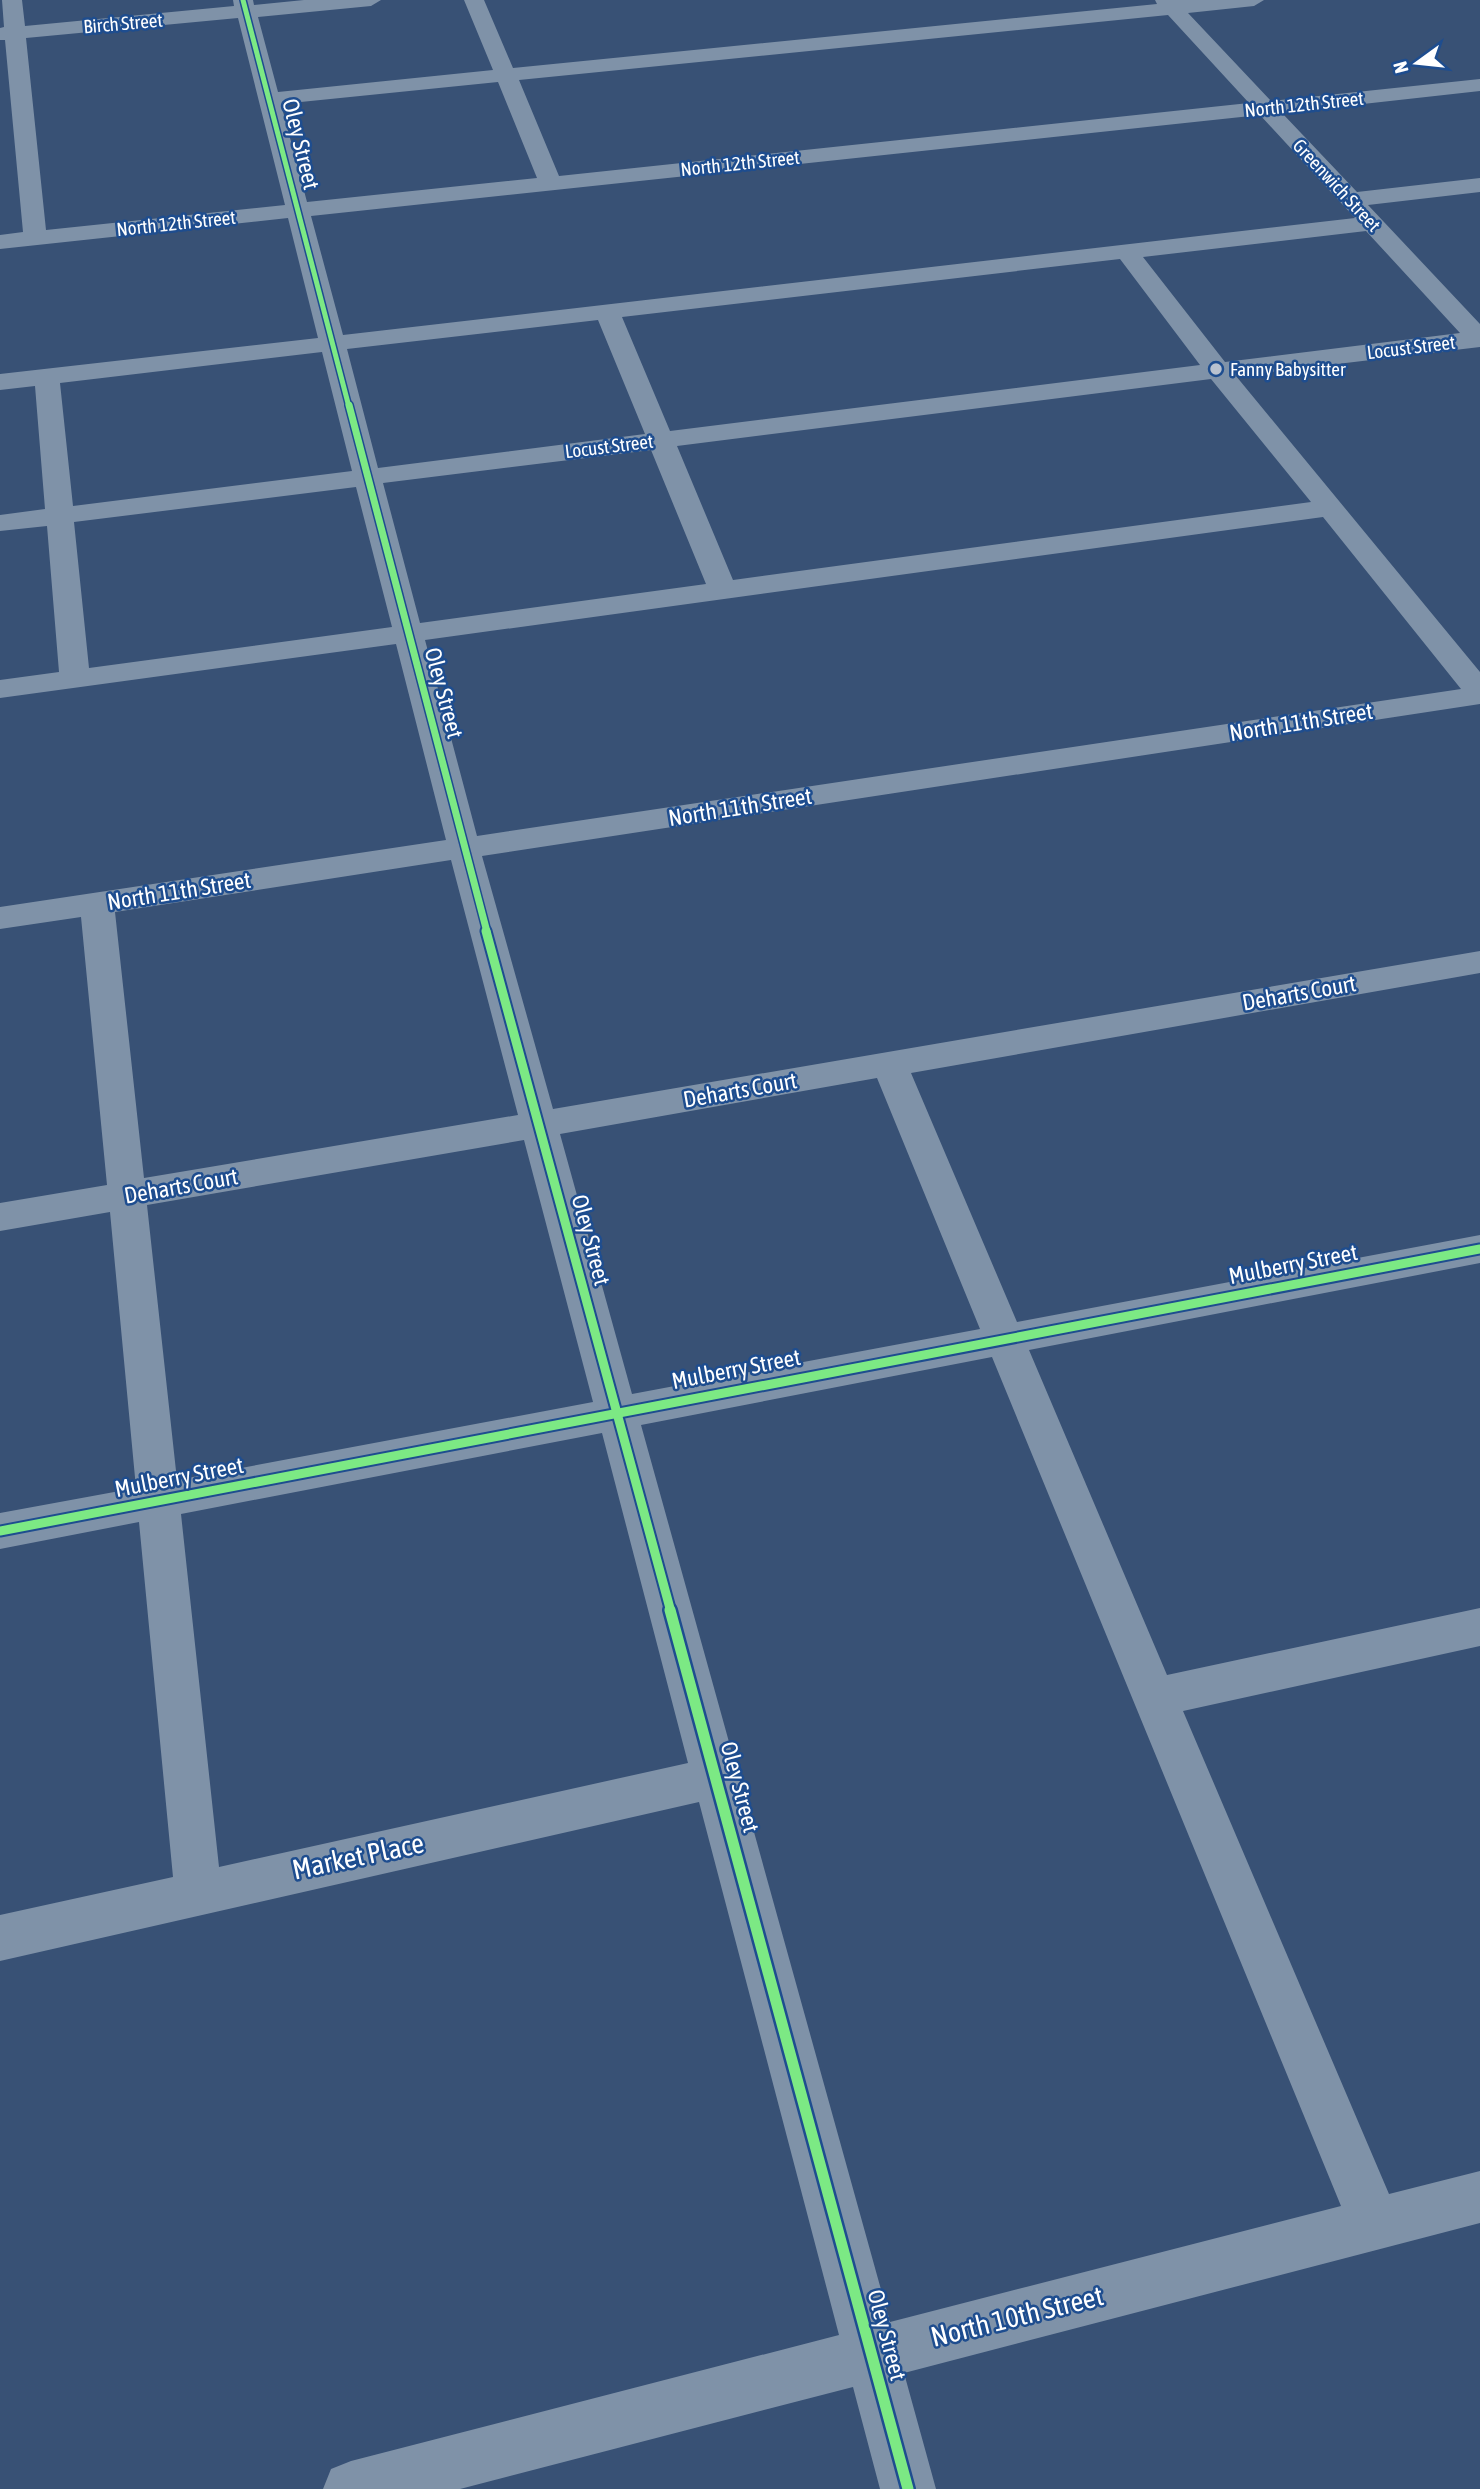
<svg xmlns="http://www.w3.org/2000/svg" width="1480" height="2489" viewBox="0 0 1480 2489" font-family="'Asap Condensed',sans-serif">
<rect width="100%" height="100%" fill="#385175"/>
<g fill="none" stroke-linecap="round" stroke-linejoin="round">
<!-- minor -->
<path fill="#7f92a8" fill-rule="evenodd" d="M2,0H22L25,26L234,6L233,0H253L254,5L304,0H381L371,6L258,17L278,92L493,70L464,0H484L513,68L1157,4L1155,0H1264L1254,6L1188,13L1271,101L1480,79V91L1282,113L1357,192L1480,178V192L1368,205L1480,324V347L1236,376L1480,672V704L482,856L553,1109L1480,951V973L911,1073L1017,1322L1480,1235V1263L1029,1350L1167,1675L1480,1608V1646L1183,1711L1389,2194L1480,2171V2223L904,2373L936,2489H880L853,2387L460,2489H323L331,2469L351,2461L839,2335L699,1802L0,1961V1915L173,1877L139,1522L0,1549V1513L136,1488L110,1212L0,1231V1203L107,1185L81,917L0,929V907L446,840L396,644L0,698V680L59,672L47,526L0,531V515L45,509L35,386L0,390V374L318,338L288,218L0,249V235L23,232L5,40H0V28L4,27ZM1168,15L1249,103L559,176L519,80ZM238,18L285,205L46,230L26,38ZM498,82L537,178L307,202L281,104ZM1260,115L1355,218L343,335L311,216ZM1366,231L1460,333L1225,362L1143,257ZM1120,259L1200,365L670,431L622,317ZM598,320L645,434L378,468L347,349ZM322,352L352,471L73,506L60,383ZM1211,379L1311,502L733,580L677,446ZM651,450L706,584L420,623L383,483ZM356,487L392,627L89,668L74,522ZM1323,517L1461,689L477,836L425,640ZM451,860L518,1115L144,1178L115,912ZM877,1078L980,1329L632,1394L560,1134ZM524,1140L593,1402L177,1480L147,1205ZM992,1357L1341,2206L890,2322L641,1425ZM602,1433L688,1763L219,1867L181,1514Z"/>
<!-- cycleway-far3 casing -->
<g stroke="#1e4d8f" stroke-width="8">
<path id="cycleway-far3" d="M243,0L349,407"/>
</g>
<!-- cycleway-far2 casing -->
<g stroke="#1e4d8f" stroke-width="10">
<path id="cycleway-far2" d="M349,405L487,932"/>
</g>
<!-- cycleway-far1 casing -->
<g stroke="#1e4d8f" stroke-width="13">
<g id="cycleway-far1">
<path d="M486,931L671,1612"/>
<path d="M0,1531L1480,1249"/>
</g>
</g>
<!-- cycleway casing -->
<g stroke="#1e4d8f" stroke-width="16">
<path id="cycleway" d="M670,1610L908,2489"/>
</g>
<!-- cycleway-far3 -->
<use href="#cycleway-far3" stroke="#7ce984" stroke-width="5"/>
<!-- cycleway-far2 -->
<use href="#cycleway-far2" stroke="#7ce984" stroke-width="7"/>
<!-- cycleway-far1 -->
<use href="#cycleway-far1" stroke="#7ce984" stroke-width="9"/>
<!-- cycleway -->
<use href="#cycleway" stroke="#7ce984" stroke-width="11"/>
</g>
<!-- markers -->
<circle fill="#b9c2cf" stroke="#1e4d8f" stroke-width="2.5" cx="1216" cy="369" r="7"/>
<g text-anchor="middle" stroke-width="5" stroke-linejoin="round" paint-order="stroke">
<!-- far-street labels -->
<g font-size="19" fill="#fff" stroke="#1e4d8f">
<text transform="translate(123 23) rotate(-5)" y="7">Birch Street</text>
<text transform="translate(1304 104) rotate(-6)" y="7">North 12th Street</text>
<text transform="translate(740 163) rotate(-6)" y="7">North 12th Street</text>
<text transform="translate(1337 185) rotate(47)" y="7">Greenwich Street</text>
<text transform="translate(176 223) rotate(-6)" y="7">North 12th Street</text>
<text transform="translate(1411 347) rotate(-7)" y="7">Locust Street</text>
<text transform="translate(609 446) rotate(-7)" y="7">Locust Street</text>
</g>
<!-- far-poi labels -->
<g font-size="19" fill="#fff" stroke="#1e4d8f" text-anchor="start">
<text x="1230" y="376">Fanny Babysitter</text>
</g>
<!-- street labels -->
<g font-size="23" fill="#fff" stroke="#1e4d8f">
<text transform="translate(301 144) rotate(76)" y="8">Oley Street</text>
<text transform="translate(444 693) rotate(75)" y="8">Oley Street</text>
<text transform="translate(1301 722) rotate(-9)" y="8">North 11th Street</text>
<text transform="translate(740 807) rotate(-9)" y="8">North 11th Street</text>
<text transform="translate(179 891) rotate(-9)" y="8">North 11th Street</text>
<text transform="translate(1299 993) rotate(-10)" y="8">Deharts Court</text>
<text transform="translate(740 1090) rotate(-10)" y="8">Deharts Court</text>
<text transform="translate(181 1186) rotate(-10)" y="8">Deharts Court</text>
<text transform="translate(591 1240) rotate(75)" y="8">Oley Street</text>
<text transform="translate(1293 1264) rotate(-11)" y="8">Mulberry Street</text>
<text transform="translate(736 1369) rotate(-11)" y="8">Mulberry Street</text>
<text transform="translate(179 1477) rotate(-11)" y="8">Mulberry Street</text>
<text transform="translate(740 1787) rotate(75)" y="8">Oley Street</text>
<text transform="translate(887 2335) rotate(75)" y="8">Oley Street</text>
</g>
<!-- near-street labels -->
<g font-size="28" fill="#fff" stroke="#1e4d8f">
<text transform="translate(358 1856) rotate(-12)" y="10">Market Place</text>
<text transform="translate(1017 2316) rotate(-14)" y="10">North 10th Street</text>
</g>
</g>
<!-- north arrow -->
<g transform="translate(1417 63) rotate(255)" stroke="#1e4d8f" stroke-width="5" paint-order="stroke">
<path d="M0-5L12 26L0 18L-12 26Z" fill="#ffffff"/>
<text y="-10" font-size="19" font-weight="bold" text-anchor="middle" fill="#ffffff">N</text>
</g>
</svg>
